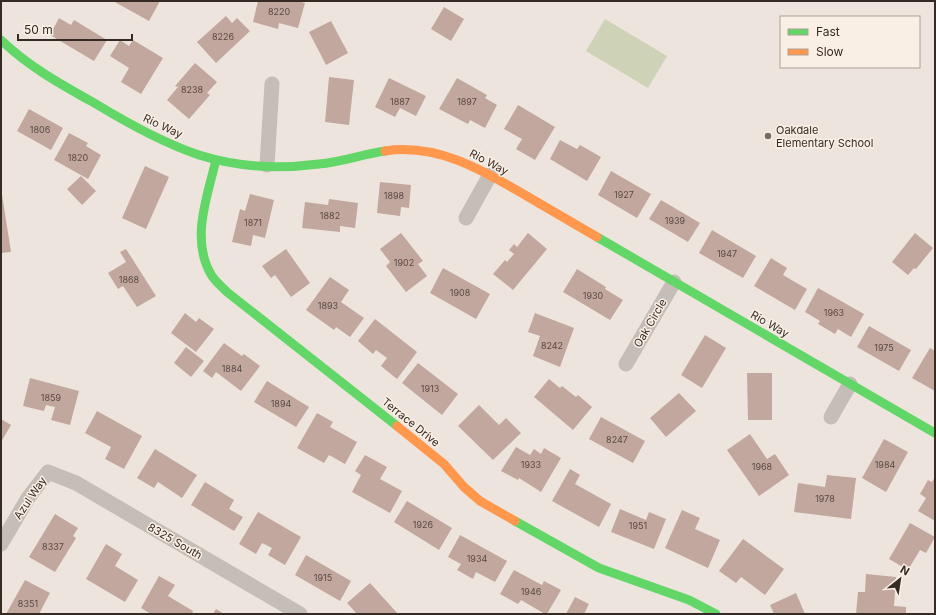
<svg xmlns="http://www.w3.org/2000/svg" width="936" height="615" viewBox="0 0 936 615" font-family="Inter,sans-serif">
<rect width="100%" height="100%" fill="#ede5dd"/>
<!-- green -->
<path fill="#ced2b6" d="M605,19L667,56L648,88L586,51Z"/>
<!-- building -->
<g fill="#c2a79e">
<path d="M113,1H160L149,21Z"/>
<path d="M258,1H298L305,3L298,28L279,23L278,29L253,22Z"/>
<path d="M444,7L464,19L451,41L431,29Z"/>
<path d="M226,16L232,23L237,18L250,31L216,63L197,42Z"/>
<path d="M59,18L71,25L74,20L107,40L94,61L50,35Z"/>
<path d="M331,21L348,53L326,65L309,32Z"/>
<path d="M120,40L129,46L133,40L163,58L141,94L121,82L129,68L110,56Z"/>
<path d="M195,63L217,82L207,93L210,95L189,119L167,100L178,87L175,86Z"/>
<path d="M329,77L354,80L349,125L325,122Z"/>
<path d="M389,78L426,96L416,116L400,108L395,117L375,107Z"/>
<path d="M457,78L487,95L485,98L497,105L485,128L470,120L468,124L439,109Z"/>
<path d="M518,105L555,127L535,160L516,149L522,139L504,129Z"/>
<path d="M29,109L63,128L51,150L17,131Z"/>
<path d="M69,133L88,143L86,146L101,155L88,179L54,160Z"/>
<path d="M560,140L577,149L580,145L601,157L587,181L550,159Z"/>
<path d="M145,166L169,177L146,229L122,218Z"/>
<path d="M611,171L651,194L637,218L598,195Z"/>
<path d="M81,176L96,191L82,205L67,189Z"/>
<path d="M380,182L411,185L409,208L401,207L400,216L377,213Z"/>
<path d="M1,188L11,252L1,253Z"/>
<path d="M250,194L274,200L265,238L253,235L251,246L232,242L240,209L245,211Z"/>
<path d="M329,199L358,203L355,228L340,226V232L302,228L305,202L328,205Z"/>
<path d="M661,200L700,223L688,242L649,219Z"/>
<path d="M712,230L756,256L743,278L699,253Z"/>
<path d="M401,233L423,261L418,264L427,276L406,292L386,266L390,262L380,249Z"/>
<path d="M528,233L547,249L513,290L493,274L505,260L507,262L514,254L509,250L514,244L517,247Z"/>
<path d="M915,233L933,248L916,269L914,268L908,275L892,262Z"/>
<path d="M126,249L156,296L137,307L123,286L118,289L108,273L126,262L120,252Z"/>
<path d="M286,249L310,283L291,297L275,275L271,278L262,266Z"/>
<path d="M771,258L787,268L783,275L807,289L795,310L754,286Z"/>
<path d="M443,268L490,294L476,319L430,293Z"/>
<path d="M577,269L606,287L605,289L623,300L610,320L563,292Z"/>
<path d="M330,277L349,290L341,302L364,318L350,337L336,327L334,330L306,310Z"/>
<path d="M818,288L864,314L851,337L838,329L835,334L818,324L820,321L805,312Z"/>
<path d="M185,313L196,322L199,318L214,329L196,352L171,333Z"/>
<path d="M535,313L574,328L560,367L533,356L540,336L528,332Z"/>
<path d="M375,319L417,352L397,379L381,366L387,358L376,350L373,354L358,341Z"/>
<path d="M869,326L911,350L899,371L857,347Z"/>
<path d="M705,335L726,348L702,388L681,375Z"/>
<path d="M224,343L242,356L244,354L260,366L241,391L216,372L212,378L203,371Z"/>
<path d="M186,347L204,361L191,377L174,363Z"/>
<path d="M930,348L935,351V391L912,378Z"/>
<path d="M418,363L458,394L442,415L402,383Z"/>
<path d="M747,373H772V420H748Z"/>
<path d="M30,378L79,391L70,425L51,420L55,407L46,405L44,411L23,406Z"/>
<path d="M549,379L560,388L562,386L576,397L578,395L592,407L573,430L534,397Z"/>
<path d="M267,381L309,407L296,427L254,402Z"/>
<path d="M679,393L696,411L666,437L650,418Z"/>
<path d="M479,405L499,425L506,418L521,433L493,460L458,426Z"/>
<path d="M97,411L142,436L124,469L105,459L111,447L85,433Z"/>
<path d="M317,413L333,422L330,427L357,442L345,464L329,455L324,463L297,448Z"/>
<path d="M601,417L645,441L633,463L589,439Z"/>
<path d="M1,419L11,425L1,442Z"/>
<path d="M750,434L767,459L775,454L789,475L759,496L727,450Z"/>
<path d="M884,439L908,452L886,492L862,478Z"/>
<path d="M516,447L530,455L534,449L541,454L544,448L561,458L541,492L519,478L518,480L501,471Z"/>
<path d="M155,449L197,475L182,498L158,482L154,488L137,478Z"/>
<path d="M365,455L387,467L380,479L402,491L390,513L352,492L361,475L355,471Z"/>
<path d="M570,469L580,475L575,484L611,504L599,527L552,501Z"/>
<path d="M827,475L856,478L851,519L794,512L798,483L825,487Z"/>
<path d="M935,477V521L918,511L926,498L920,494L928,480L932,482Z"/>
<path d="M205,482L234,500L229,509L243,517L234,531L191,505Z"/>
<path d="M407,501L452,528L439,550L394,522Z"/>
<path d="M620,509L646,520L649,512L666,519L654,549L611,532Z"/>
<path d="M682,510L700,518L695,529L720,540L708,568L665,548Z"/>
<path d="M258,512L301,537L285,565L268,555L272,548L262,543L256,554L239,544Z"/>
<path d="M55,514L78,528L73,536L76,538L55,572L29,557Z"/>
<path d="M910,523L935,537L926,553L920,550L908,570L889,559Z"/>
<path d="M460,535L507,561L495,582L476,572L473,579L457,570L461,564L448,557Z"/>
<path d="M743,539L784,569L765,595L741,577L736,583L719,571Z"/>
<path d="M106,544L122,554L115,566L138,580L125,602L86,579Z"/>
<path d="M306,555L351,581L340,601L295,575Z"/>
<path d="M514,570L542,585L544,581L561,590L547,614H545L521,600L518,604L500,594Z"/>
<path d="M866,574L896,577L894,606L906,607V614H856L858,592H865Z"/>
<path d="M159,576L175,585L168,596L193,611L192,614H151L141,608Z"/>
<path d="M25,580L50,593L39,614H6Z"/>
<path d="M370,583L398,614H357L347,603Z"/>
<path d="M796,593L805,614H774L770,605Z"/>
<path d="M575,597L589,604L584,614H566Z"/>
<path d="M216,609L224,614H213Z"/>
</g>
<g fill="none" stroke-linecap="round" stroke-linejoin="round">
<!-- street -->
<g stroke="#c5bdb7" stroke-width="15">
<path d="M267,165L272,84"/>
<path d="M466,218L490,175"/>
<path d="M626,364L674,282"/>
<path d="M831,417L850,384"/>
<path d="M1,544L28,498L48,472L76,483L300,614"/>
</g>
<!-- fast -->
<g stroke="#63d668" stroke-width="9">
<path d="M1,40C29,67 62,85 96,104C129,124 163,143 199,155C237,167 280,169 319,164C342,162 363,154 385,151"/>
<path d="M216,160C207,197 190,241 212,276C216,282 222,287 227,292L397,426"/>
<path d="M597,237L935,433"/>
<path d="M515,521L599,568L689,600L716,614"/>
</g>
<!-- slow -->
<g stroke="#ff974d" stroke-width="9">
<path d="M385,151C437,143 482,170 525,195C549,209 573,223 597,237"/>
<path d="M397,426L444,464L464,487L480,501L515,521"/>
</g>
</g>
<!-- markers -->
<circle fill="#766b65" stroke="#faefe4" stroke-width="1.5" cx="768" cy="136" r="4"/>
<g text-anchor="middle" stroke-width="3" stroke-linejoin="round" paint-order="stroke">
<!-- number labels -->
<g font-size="9" fill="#594943">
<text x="279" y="15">8220</text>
<text x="223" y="40">8226</text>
<text x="192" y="93">8238</text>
<text x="400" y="105">1887</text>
<text x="467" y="105">1897</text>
<text x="40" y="133">1806</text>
<text x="78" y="161">1820</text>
<text x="624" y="198">1927</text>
<text x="394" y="199">1898</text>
<text x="330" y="219">1882</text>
<text x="675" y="224">1939</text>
<text x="253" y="226">1871</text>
<text x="727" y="257">1947</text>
<text x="404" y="266">1902</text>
<text x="129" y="283">1868</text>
<text x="460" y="296">1908</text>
<text x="593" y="299">1930</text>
<text x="328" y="309">1893</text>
<text x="834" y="316">1963</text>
<text x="552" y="349">8242</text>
<text x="884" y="351">1975</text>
<text x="232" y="372">1884</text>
<text x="430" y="392">1913</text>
<text x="51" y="401">1859</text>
<text x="281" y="407">1894</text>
<text x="617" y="443">8247</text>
<text x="531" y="468">1933</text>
<text x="885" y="468">1984</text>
<text x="762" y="470">1968</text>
<text x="825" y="502">1978</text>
<text x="423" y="528">1926</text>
<text x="638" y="529">1951</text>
<text x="53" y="550">8337</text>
<text x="477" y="562">1934</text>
<text x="323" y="581">1915</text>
<text x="531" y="595">1946</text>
<text x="28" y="607">8351</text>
</g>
<!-- street labels -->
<g font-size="11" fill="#362a25" stroke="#faefe4">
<text transform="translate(163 126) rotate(25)" y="4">Rio Way</text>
<text transform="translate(489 162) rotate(28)" y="4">Rio Way</text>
<text transform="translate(650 323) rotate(-60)" y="4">Oak Circle</text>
<text transform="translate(770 324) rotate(30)" y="4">Rio Way</text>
<text transform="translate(411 422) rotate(39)" y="4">Terrace Drive</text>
<text transform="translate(30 498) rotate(-56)" y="4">Azul Way</text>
<text transform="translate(175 541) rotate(30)" y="4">8325 South</text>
</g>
<!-- poi labels -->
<g font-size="11" fill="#362a25" stroke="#faefe4" text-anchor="start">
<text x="776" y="134">Oakdale<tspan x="776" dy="13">Elementary School</tspan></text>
</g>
</g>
<!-- border -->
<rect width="936" height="615" fill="none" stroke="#362a25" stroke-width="4"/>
<!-- legend -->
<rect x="780" y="16" width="140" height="52" fill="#faefe4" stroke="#aca098"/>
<rect x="788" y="29" width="20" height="6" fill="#63d668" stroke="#aca098"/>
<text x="816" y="36" font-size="12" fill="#362a25">Fast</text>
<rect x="788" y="49" width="20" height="6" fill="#ff974d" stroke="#aca098"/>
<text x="816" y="56" font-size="12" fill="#362a25">Slow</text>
<!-- north arrow -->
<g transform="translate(900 579) rotate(30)" stroke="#faefe4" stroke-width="3" paint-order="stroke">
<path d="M0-3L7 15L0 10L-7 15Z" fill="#362a25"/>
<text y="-6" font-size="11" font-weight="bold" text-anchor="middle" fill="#362a25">N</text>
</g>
<!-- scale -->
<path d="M18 34v6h114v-6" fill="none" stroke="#362a25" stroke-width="2"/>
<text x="24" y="34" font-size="12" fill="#362a25" stroke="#faefe4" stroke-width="3" paint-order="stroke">50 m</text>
</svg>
